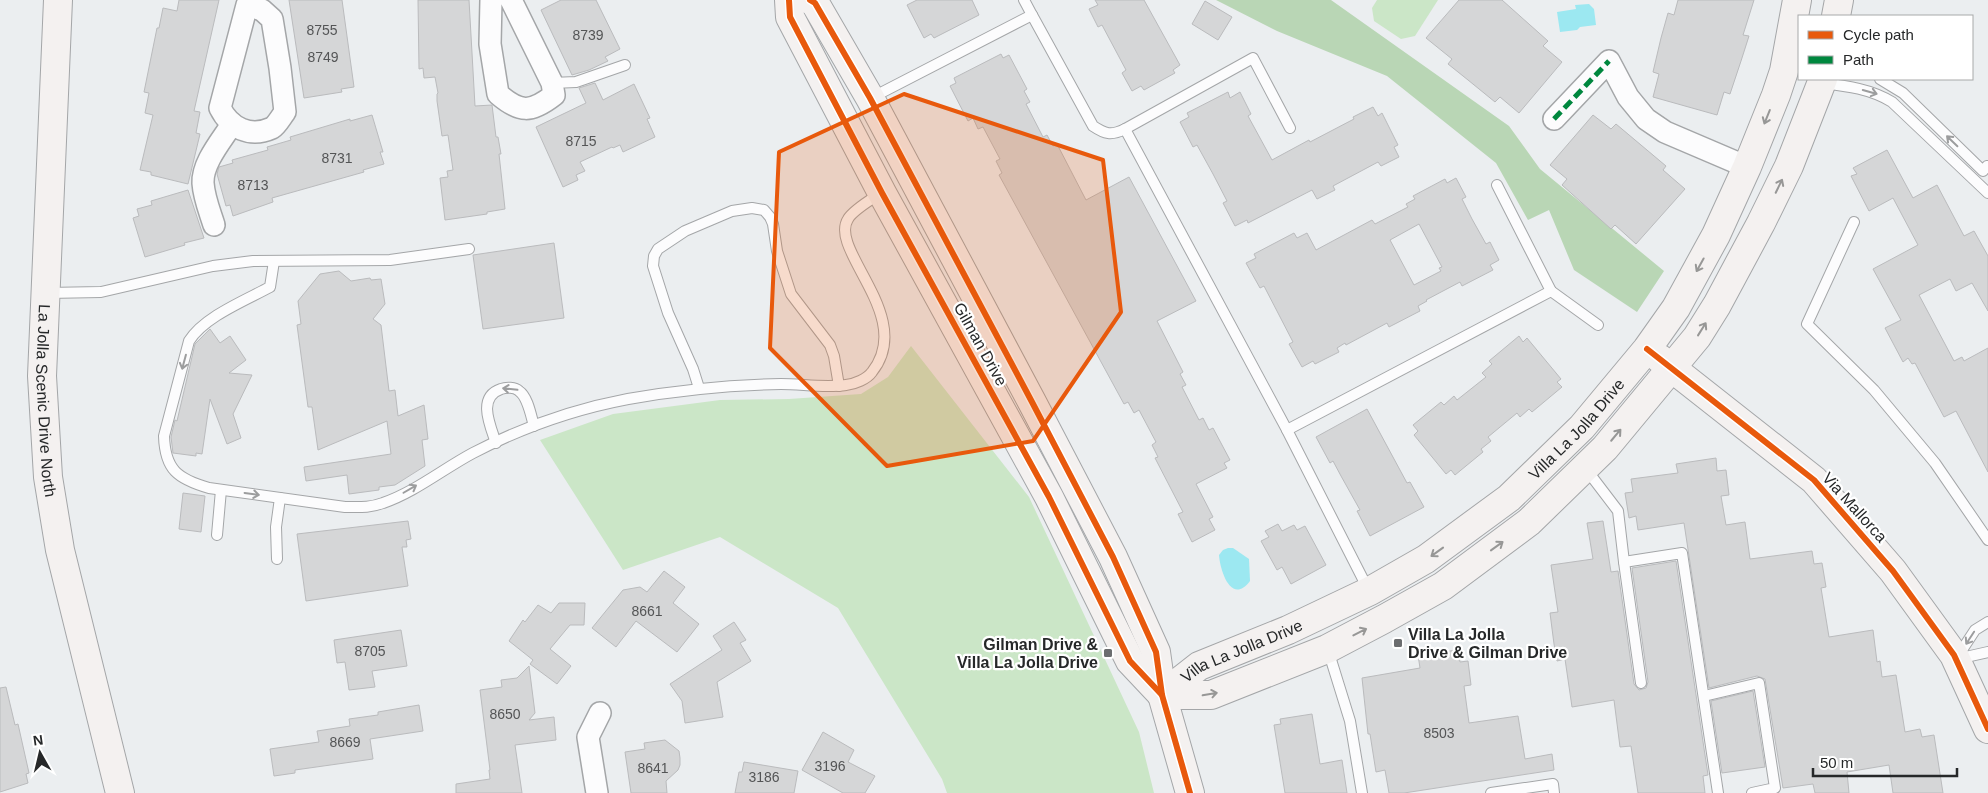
<svg xmlns="http://www.w3.org/2000/svg" width="1988" height="793" viewBox="0 0 1988 793" font-family="Helvetica,sans-serif">
<rect width="100%" height="100%" fill="#ebeef0"/>
<!-- green -->
<g fill="#cbe6c7">
<path d="M1377,0H1438L1415,36L1401,39L1374,21L1372,8Z"/>
<path d="M911,346L1029,497L1139,732L1154,793H947L942,779L838,608L720,537L623,570L540,440L613,414L720,400L789,399L861,394L888,377Z"/>
</g>
<!-- forest -->
<path fill="#b9d6b5" d="M1216,0H1331L1509,126L1540,169L1664,271L1637,312L1574,270L1549,210L1528,220L1496,163L1387,76L1277,31Z"/>
<!-- water -->
<g fill="#9ce8f1">
<path d="M1589,4L1594,9L1596,25L1580,27L1577,30L1560,32L1557,12L1576,9L1575,5Z"/>
<path d="M1228,548H1233L1249,559L1250,581C1231,606 1220,570 1219,555L1223,550Z"/>
</g>
<!-- building -->
<g fill="#d5d6d7" stroke="#babbbd" fill-rule="evenodd">
<path d="M179,0H219L194,111L200,112L196,133L200,134L188,184L151,175V172L140,170L153,115L145,113L149,93L144,92L157,28H159L163,8L177,11Z"/>
<path d="M289,0H342L354,87L341,89L342,92L304,98Z"/>
<path d="M418,0H469L475,106L492,105L496,137H498L501,154H499L505,209L487,212V214L445,220L440,178L448,177L447,171L453,170L448,135L442,136L437,101V94L438,93L435,77L424,78L423,68L419,69Z"/>
<path d="M561,0H596L620,49L605,57L608,61L589,70L572,75L541,10Z"/>
<path d="M917,0H972L979,15L934,38L931,34L924,38L907,5Z"/>
<path d="M1095,0H1144L1180,65L1173,70L1175,73L1144,90L1141,86L1132,91L1122,73L1126,70L1102,25L1098,27L1089,9L1098,5Z"/>
<path d="M1459,0H1502L1548,41L1543,46L1562,62L1519,113L1500,97L1495,102L1468,80L1448,64L1452,59L1426,38Z"/>
<path d="M1678,0H1754L1743,35L1749,36L1741,61L1730,94L1724,92L1717,115L1653,97L1659,74L1653,72L1661,38L1668,13L1674,15Z"/>
<path d="M1205,1L1232,17L1218,40L1192,24Z"/>
<path d="M1001,54L1003,58L1009,55L1027,89L1024,91L1030,102L1026,104L1043,137L1047,135L1053,146L1057,144L1086,200L1129,177L1196,301L1157,321L1183,372L1180,374L1186,385L1182,387L1199,420L1203,418L1209,430L1213,428L1230,460L1224,463L1227,468L1196,484L1213,517L1209,519L1215,530L1192,542L1178,514L1183,512L1155,458L1158,457L1152,445L1156,442L1139,410L1134,413L1128,402L1124,404L999,175L1002,173L996,161L1000,159L983,127L978,129L973,118L968,121L950,86L956,83L954,78Z"/>
<path d="M595,83L603,100L634,84L650,118L647,119L655,137L623,152L620,145L613,148L612,147L580,162L585,171L576,175L578,180L563,187L536,127L586,103L579,88Z"/>
<path d="M1228,92L1230,98L1240,92L1251,114L1248,116L1272,160L1309,140L1310,142L1354,119L1353,117L1373,107L1378,116L1382,113L1398,145L1394,147L1399,157L1381,166L1378,162L1333,186L1335,190L1317,199L1312,190L1248,223L1247,220L1235,226L1223,203L1227,201L1213,174L1197,145L1193,147L1180,122L1189,117L1187,113Z"/>
<path d="M372,115L383,152H380L384,164L363,170L364,172L272,198L273,202L233,216L230,205L226,206L217,174L219,167L233,163L232,160L268,150L267,147L291,140L290,137L350,119V121Z"/>
<path d="M1593,115L1611,129L1616,124L1666,166L1663,170L1685,189L1636,244L1615,225L1611,229L1562,185L1567,179L1550,165Z"/>
<path d="M1887,150L1913,198L1937,185L1964,236L1974,231L1988,256V311L1972,283L1956,291L1950,279L1919,295L1954,361L1962,357L1964,361L1988,348V472L1956,411L1944,417L1915,363L1912,364L1908,358L1903,362L1885,328L1901,320L1873,269L1918,245L1893,198L1869,211L1851,176L1857,174L1853,168Z"/>
<path d="M1456,178L1466,197L1462,199L1472,219L1486,244L1490,242L1499,260L1490,265L1493,270L1462,286L1460,282L1426,300L1427,301L1418,306L1420,311L1389,327L1387,323L1346,345L1345,343L1337,348L1339,352L1315,364L1313,361L1302,367L1289,344L1293,342L1264,286L1260,288L1246,263L1256,258L1254,254L1294,233L1297,238L1307,233L1316,250L1372,220L1375,224L1408,207L1406,204L1415,199L1413,196L1445,179L1447,183ZM1419,224L1442,267L1439,268L1441,271L1414,285L1390,240Z"/>
<path d="M188,190L204,238L184,243L185,245L145,257L133,218L139,216L137,209L152,205L151,201Z"/>
<path d="M554,243L564,318L483,329L473,255Z"/>
<path d="M339,271L351,281L370,278L371,280L381,279L385,304L373,319L381,325L389,391L395,390L398,416L424,405L428,439L422,440L425,466L395,485L379,487V490L349,494L347,475L306,481L304,467L391,454L387,421L318,450L312,407H308L297,325L301,324L298,301L320,274Z"/>
<path d="M210,329L220,343L230,336L246,360L229,373L252,375L233,414L241,438L227,444L210,399L202,454L196,453V456L173,453L171,437L175,420L177,421L195,344Z"/>
<path d="M1519,336L1523,342L1527,338L1561,379L1557,382L1562,387L1532,412L1529,409L1520,417L1517,413L1488,437L1491,441L1481,449L1483,452L1455,475L1451,470L1446,474L1414,435L1418,431L1413,425L1441,402L1444,405L1454,396L1457,400L1486,377L1482,373L1492,364L1489,361Z"/>
<path d="M1367,409L1407,483L1410,482L1424,507L1370,536L1357,511L1360,510L1341,476L1333,461L1330,463L1316,437Z"/>
<path d="M1716,458L1717,471L1726,470L1729,495L1721,496L1726,525L1745,522L1750,559L1812,551L1814,564L1822,563L1826,587L1821,588L1829,637L1873,630L1877,662L1880,661L1882,677L1896,675L1905,732L1920,729L1922,737L1934,735L1943,793H1893L1889,765L1847,772L1849,793H1815L1813,784L1783,788L1765,679L1757,676L1709,688L1684,523L1638,530L1636,516L1629,518L1625,493L1633,492L1631,479L1678,473L1676,464Z"/>
<path d="M183,493L205,496L201,532L179,529Z"/>
<path d="M408,521L411,539L406,540L407,547H402L408,586L306,601L297,534Z"/>
<path d="M1603,521L1611,572L1618,571L1634,684L1639,690L1646,688L1648,682L1632,568L1676,561L1708,775L1703,776L1705,793H1638L1631,746L1620,747L1614,700L1572,707L1565,659L1557,661L1554,644L1550,613L1558,612L1551,565L1593,559L1587,523Z"/>
<path d="M1278,524L1282,531L1294,525L1297,530L1305,526L1326,565L1291,584L1282,567L1277,570L1261,541L1269,537L1265,531Z"/>
<path d="M664,571L685,587L673,603L699,624L677,652L636,621L616,647L592,628L623,590L640,587L647,592Z"/>
<path d="M559,603H585L584,625H570L550,649L571,666L557,684L530,664L533,660L509,641L523,620L525,622L538,605L551,613Z"/>
<path d="M734,622L746,640L740,643L751,661L717,682L723,717L685,723L682,701L670,684L722,650L713,636Z"/>
<path d="M401,630L407,666L372,671L375,687L349,690L345,662L337,663L334,640Z"/>
<path d="M1458,650L1460,662L1468,661L1471,685L1464,686L1469,723L1518,716L1525,759L1552,754L1554,770L1404,793H1389L1385,770L1376,772L1370,734H1368L1362,678L1420,668L1418,655Z"/>
<path d="M529,666L535,713L529,720L554,717L556,740L515,745L522,793H456V784L490,779L489,770H490L480,690L502,687L501,680L517,678Z"/>
<path d="M6,687L15,725L18,724L29,773L26,774L28,783L0,792V688Z"/>
<path d="M1753,691L1765,767L1722,773L1711,701Z"/>
<path d="M419,705L423,731L370,739L373,759L295,770V773L274,776L270,749L319,742L317,731L350,726L349,719L378,715V712Z"/>
<path d="M1312,714L1320,764L1342,760L1347,793H1285L1274,725L1281,724L1280,719Z"/>
<path d="M823,732L854,750L848,762L875,776L865,793H843L802,770Z"/>
<path d="M665,740L679,751L680,758V765L678,770L666,781L667,793H631L625,752L645,749L644,743Z"/>
<path d="M744,762L798,771L794,793H735L739,772H742Z"/>
</g>
<g fill="none" stroke-linecap="round" stroke-linejoin="round">
<!-- lane casing -->
<g stroke="#a4a6a8" stroke-width="12">
<g id="lane">
<path d="M1024,0L1032,15"/>
<path d="M1880,79L1903,93L1983,171L1987,166"/>
<path d="M552,83L576,82L625,65"/>
<path d="M1823,83C1847,86 1871,89 1892,102L1988,193"/>
<path d="M871,98L1032,15L1093,126C1105,134 1111,136 1125,129L1287,430L1369,591"/>
<path d="M1125,129L1253,58L1290,128"/>
<path d="M1497,185L1551,291"/>
<path d="M1854,222L1807,324L1874,390L1935,463L1988,540"/>
<path d="M274,261L270,287C244,301 204,317 189,341L164,436C165,470 178,479 209,488L345,507C358,507 370,508 383,503C415,492 443,469 473,453C521,428 575,409 628,399C679,390 729,385 781,384C802,384 824,388 846,385C855,384 867,379 872,372C916,317 828,250 848,219C853,210 872,199 881,193"/>
<path d="M47,293L101,292L213,266L253,261L390,260L469,249"/>
<path d="M699,388L693,369L668,313L653,266L654,256L658,249L685,231L732,211L752,208L764,210L770,217L773,224L777,251L791,294L830,345L834,356L839,386"/>
<path d="M1287,430L1551,291L1598,325"/>
<path d="M496,443C490,425 477,397 501,389C506,387 515,387 519,391C528,397 531,416 534,426"/>
<path d="M1586,469L1618,511L1624,562L1682,553L1718,793"/>
<path d="M217,535L221,490"/>
<path d="M277,559L276,527L280,498"/>
<path d="M1624,562L1641,683"/>
<path d="M1328,650L1350,721L1362,793"/>
<path d="M1958,656L1975,630L1988,622"/>
<path d="M1957,659L1988,652"/>
<path d="M1704,696L1759,683L1775,788L1752,793"/>
<path d="M1491,793L1553,784L1554,793"/>
</g>
</g>
<!-- street casing -->
<g stroke="#a4a6a8" stroke-width="24">
<g id="street">
<path d="M491,0L490,44L498,94C520,113 531,113 554,95L552,83L511,0"/>
<path d="M247,5L262,10L272,19L280,68L285,112C281,117 277,125 272,128C250,138 230,128 220,108Z"/>
<path d="M1554,119L1609,61L1628,97L1646,119L1665,132L1747,167"/>
<path d="M214,225C210,212 204,198 203,183C202,163 222,140 232,124"/>
<path d="M597,793L588,737L600,713"/>
</g>
</g>
<!-- secondary casing -->
<g stroke="#a4a6a8" stroke-width="30">
<g id="secondary">
<path id="s1" d="M58,0L42,376L48,477L60,550L120,793"/>
<path d="M789,0L790,17L882,193L1049,497L1130,661L1162,695"/>
<path d="M810,0L815,3L870,98L1032,402L1113,557L1156,652L1162,695L1190,793"/>
<path d="M1836,16L1839,0"/>
<path d="M1659,358L1814,480L1893,571L1954,655L1988,729"/>
<path id="s2" d="M1162,695L1199,666L1288,630L1370,591L1426,559L1509,498L1582,427L1647,349L1676,308L1716,235L1747,167L1776,95L1784,71L1797,0"/>
<path d="M1162,695H1211L1327,649L1384,619L1443,586L1529,522L1605,448L1697,337L1717,305L1761,223L1789,166L1823,79"/>
</g>
</g>
<!-- lane -->
<use href="#lane" stroke="#fcfcfd" stroke-width="10"/>
<!-- street -->
<use href="#street" stroke="#fcfcfd" stroke-width="21"/>
<!-- secondary -->
<use href="#secondary" stroke="#f4f1f0" stroke-width="28"/>
<!-- quiet -->
<path stroke="#00873e" stroke-width="5" stroke-dasharray="10 5" stroke-linecap="butt" d="M1554,119L1609,61"/>
<!-- cycleway casing -->
<g stroke="#fff" stroke-width="9">
<g id="cycleway">
<path d="M789,0L790,17L882,193L1049,497L1130,661L1162,695"/>
<path d="M810,0L815,3L870,98L1032,402L1113,557L1156,652L1162,695L1190,793"/>
<path d="M1647,349L1814,480L1893,571L1954,655L1988,729"/>
</g>
</g>
<!-- cycleway -->
<use href="#cycleway" stroke="#e8590c" stroke-width="6"/>
</g>
<!-- one-way arrows -->
<defs><path id="oneway-shaft" d="M-6 0H5M1.5-3L5.5 0L1.5 3" fill="none" stroke-width="1.6" stroke-linecap="round" stroke-linejoin="round" transform="scale(1.25)"/></defs>
<g stroke="#9c9d9e">
<use href="#oneway-shaft" transform="translate(1870 92) rotate(16)"/>
<use href="#oneway-shaft" transform="translate(1952 141) rotate(-136)"/>
<use href="#oneway-shaft" transform="translate(184 362) rotate(105)"/>
<use href="#oneway-shaft" transform="translate(510 389) rotate(-174)"/>
<use href="#oneway-shaft" transform="translate(410 489) rotate(-30)"/>
<use href="#oneway-shaft" transform="translate(252 494) rotate(8)"/>
<use href="#oneway-shaft" transform="translate(1970 638) rotate(123)"/>
</g>
<g stroke="#979796">
<use href="#oneway-shaft" transform="translate(1767 117) rotate(112)"/>
<use href="#oneway-shaft" transform="translate(1779 186) rotate(-64)"/>
<use href="#oneway-shaft" transform="translate(1700 265) rotate(119)"/>
<use href="#oneway-shaft" transform="translate(1702 329) rotate(-58)"/>
<use href="#oneway-shaft" transform="translate(1616 435) rotate(-50)"/>
<use href="#oneway-shaft" transform="translate(1497 546) rotate(-36)"/>
<use href="#oneway-shaft" transform="translate(1437 552) rotate(144)"/>
<use href="#oneway-shaft" transform="translate(1360 632) rotate(-27)"/>
<use href="#oneway-shaft" transform="translate(1210 694) rotate(-10)"/>
</g>
<!-- marked area -->
<path fill="#e8590c" fill-opacity="0.2" stroke="#e8590c" stroke-width="4" stroke-linejoin="round" d="M904,94L1103,160L1121,312L1033,441L887,466L770,348L779,152Z"/>
<!-- markers -->
<g fill="#6b6d6f" stroke="#fff" stroke-width="2">
<rect x="1393" y="638" width="10" height="10" rx="2.5"/>
<rect x="1103" y="648" width="10" height="10" rx="2.5"/>
</g>
<g text-anchor="middle" stroke-width="4.5" stroke-linejoin="round" paint-order="stroke">
<!-- number labels -->
<g font-size="14" fill="#545556">
<text x="322" y="35">8755</text>
<text x="588" y="40">8739</text>
<text x="323" y="62">8749</text>
<text x="581" y="146">8715</text>
<text x="337" y="163">8731</text>
<text x="253" y="190">8713</text>
<text x="647" y="616">8661</text>
<text x="370" y="656">8705</text>
<text x="505" y="719">8650</text>
<text x="1439" y="738">8503</text>
<text x="345" y="747">8669</text>
<text x="830" y="771">3196</text>
<text x="653" y="773">8641</text>
<text x="764" y="782">3186</text>
</g>
<!-- street labels -->
<g font-size="16" fill="#262829" stroke="#fff">
<text transform="translate(981 344) rotate(61)" y="6">Gilman Drive</text>
<text dy="6" stroke="none"><textPath href="#s1" startOffset="401">La Jolla Scenic Drive North</textPath></text>
<text dy="6" stroke="none"><textPath href="#s2" startOffset="498">Villa La Jolla Drive</textPath></text>
<text transform="translate(1855 507) rotate(48)" y="6">Via Mallorca</text>
<text dy="6" stroke="none"><textPath href="#s2" startOffset="92">Villa La Jolla Drive</textPath></text>
</g>
<!-- poi labels -->
<g font-size="16" font-weight="bold" fill="#262829" stroke="#fff" text-anchor="start">
<text x="1408" y="640">Villa La Jolla<tspan x="1408" dy="18">Drive &amp; Gilman Drive</tspan></text>
<text x="1098" y="650" text-anchor="end">Gilman Drive &amp;<tspan x="1098" dy="18">Villa La Jolla Drive</tspan></text>
</g>
</g>
<!-- legend -->
<rect x="1798" y="15" width="175" height="65" fill="#ffffff" stroke="#a8a9a9"/>
<rect x="1808" y="31" width="25" height="8" fill="#e8590c" stroke="#a8a9a9"/>
<text x="1843" y="40" font-size="15" fill="#262829">Cycle path</text>
<rect x="1808" y="56" width="25" height="8" fill="#00873e" stroke="#a8a9a9"/>
<text x="1843" y="65" font-size="15" fill="#262829">Path</text>
<!-- north arrow -->
<g transform="translate(40 753) rotate(352)" stroke="#ffffff" stroke-width="4" paint-order="stroke">
<path d="M0-4L9 19L0 12L-9 19Z" fill="#262829"/>
<text y="-8" font-size="14" font-weight="bold" text-anchor="middle" fill="#262829">N</text>
</g>
<!-- scale -->
<path d="M1813 768v8h144v-8" fill="none" stroke="#262829" stroke-width="2.5"/>
<text x="1820" y="768" font-size="15" fill="#262829" stroke="#ffffff" stroke-width="4" paint-order="stroke">50 m</text>
</svg>
